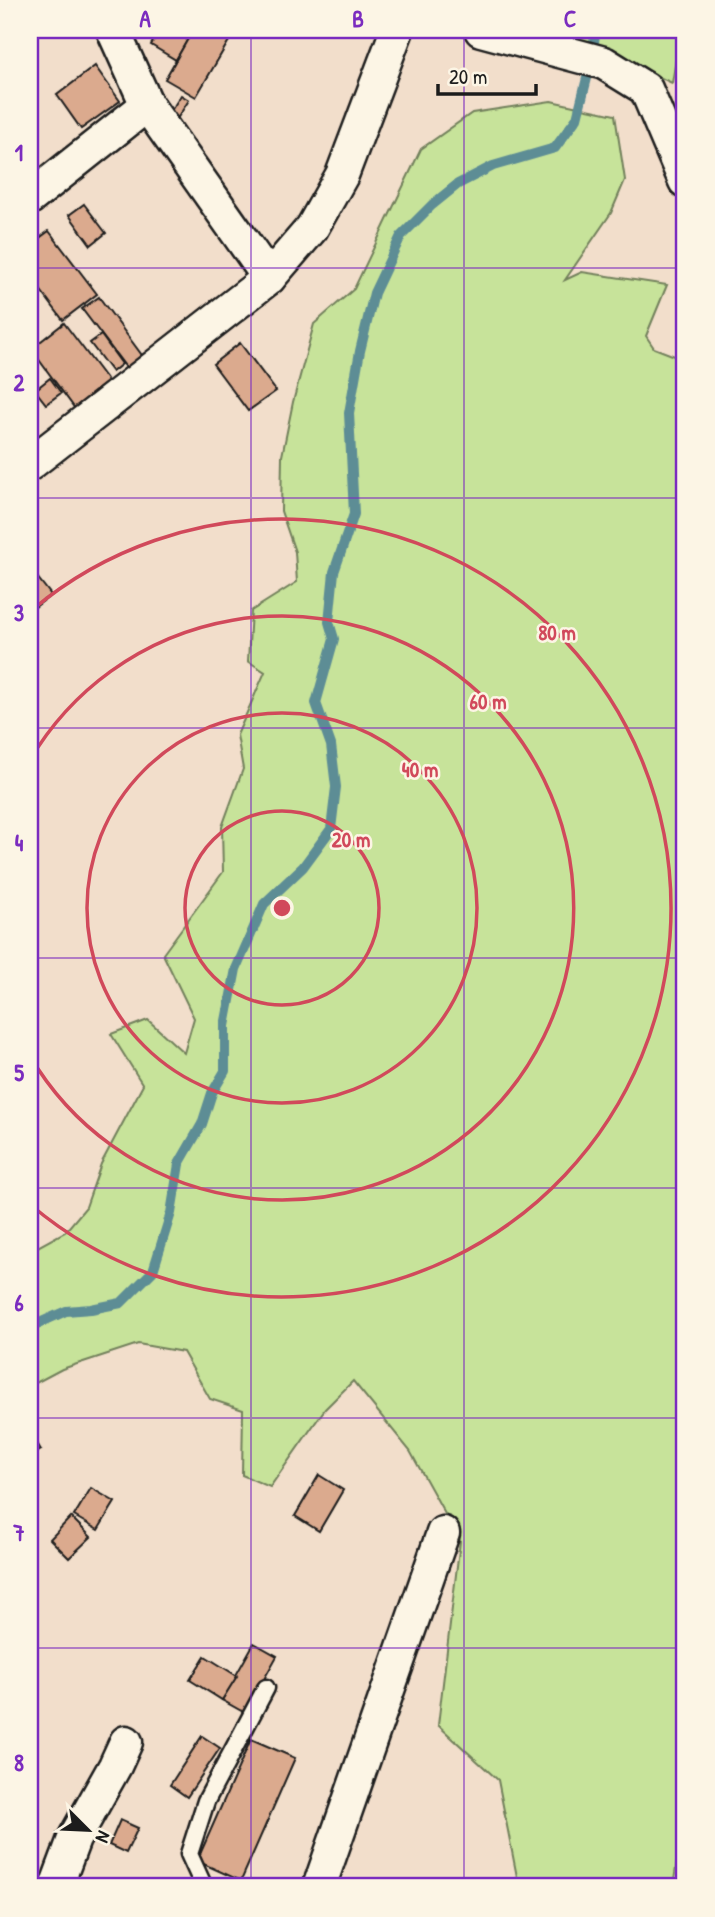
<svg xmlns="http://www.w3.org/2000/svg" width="715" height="1917" viewBox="0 0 715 1917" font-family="'Patrick Hand',sans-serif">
<rect width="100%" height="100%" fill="#f2decb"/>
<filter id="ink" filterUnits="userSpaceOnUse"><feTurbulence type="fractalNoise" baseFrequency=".0143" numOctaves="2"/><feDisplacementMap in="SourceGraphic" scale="14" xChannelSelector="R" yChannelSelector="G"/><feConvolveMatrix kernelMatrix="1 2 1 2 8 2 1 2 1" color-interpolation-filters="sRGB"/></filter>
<g filter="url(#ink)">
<!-- green -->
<g fill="#c7e39a" stroke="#72805b" stroke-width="2">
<path d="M529,30H681L672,83L646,71Z"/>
<path d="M551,101L615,115L625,180L611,213L565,280L582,272L667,285L646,336L654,348L685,360V1810L673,1887H519L498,1780L438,1725L460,1541L410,1451L353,1381L325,1409L270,1487L242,1475L243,1410L210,1399L183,1352L138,1344L62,1369L30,1386V1251L65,1232L86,1207L101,1164L143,1085L111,1034L148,1020L184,1053L194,1018L163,954L223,872L222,827L243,769L237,735L265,672L248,661L251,611L297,582L295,552L281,511L282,456L293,402L314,324L354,289L421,149L472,113Z"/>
</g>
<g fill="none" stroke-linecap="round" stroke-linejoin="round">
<!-- stream -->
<g stroke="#5d8d95" stroke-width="10">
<path d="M593,47L596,30"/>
<path d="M30,1323L37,1324L66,1311L91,1309L121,1303L153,1271L171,1213L179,1164L202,1124L212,1093L225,1071V1026L236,969L264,904L303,867L331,829L336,787L331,745L316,703L334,639L329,622L334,572L354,514L349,413L360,351L374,293L401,236L432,205L458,184L493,166L555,148L577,118L587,78"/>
</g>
</g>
<!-- building -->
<g fill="#dbaa8e" stroke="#1c1c1c" stroke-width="2">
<path d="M159,30H193L176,60L151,45Z"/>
<path d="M193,30H215L230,39L196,97L165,79Z"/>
<path d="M95,66L120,101L81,129L57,95Z"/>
<path d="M181,95L189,100L175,122L167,117Z"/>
<path d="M84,204L106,233L91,245L69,215Z"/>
<path d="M49,231L97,294L63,320L30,276V245Z"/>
<path d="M99,297L147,362L131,374L82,309Z"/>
<path d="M64,323L110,384L76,410L31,349Z"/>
<path d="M101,335L122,364L112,372L90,343Z"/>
<path d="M240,343L276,391L248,411L213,364Z"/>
<path d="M50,378L61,393L46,404L35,390Z"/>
<path d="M30,568L51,595L31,610L30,608Z"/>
<path d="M30,1431L41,1450L30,1456Z"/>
<path d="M319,1475L343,1490L319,1531L295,1516Z"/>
<path d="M91,1488L115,1502L98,1530L74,1516Z"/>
<path d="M71,1517L91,1537L69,1558L50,1539Z"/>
<path d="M254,1643L277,1656L245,1713L222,1700Z"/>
<path d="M205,1656L237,1676L222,1700L190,1680Z"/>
<path d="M202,1736L220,1748L187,1797L170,1785Z"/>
<path d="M251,1739L295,1758L241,1881L197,1861Z"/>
<path d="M120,1820L138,1828L126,1853L109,1845Z"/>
</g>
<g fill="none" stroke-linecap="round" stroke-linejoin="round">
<!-- lane casing -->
<g stroke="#1c1c1c" stroke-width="21">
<path id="lane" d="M204,1887L189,1854L206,1801L266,1688"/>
</g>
<!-- street casing -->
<g stroke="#1c1c1c" stroke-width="37">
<g id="street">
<path d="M113,30L147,105L269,278"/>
<path d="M481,30L604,63L646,89L685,181"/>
<path d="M30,198L147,105"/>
<path d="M30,464L269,278L312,228L342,175L397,30"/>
<path d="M56,1887L74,1839L115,1766L126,1742"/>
<path d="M319,1887L443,1533"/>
</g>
</g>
<!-- lane -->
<use href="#lane" stroke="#fcf5e5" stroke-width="16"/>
<!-- street -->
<use href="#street" stroke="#fcf5e5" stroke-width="32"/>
</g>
</g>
<!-- grid -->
<path fill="none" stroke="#7b2cbf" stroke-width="2" stroke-opacity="0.55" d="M251,30V1887M464,30V1887M30,268H685M30,498H685M30,728H685M30,958H685M30,1188H685M30,1418H685M30,1648H685"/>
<!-- distance rings -->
<g fill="none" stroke="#d1495b" stroke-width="3.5">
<circle cx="282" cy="908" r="97"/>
<circle cx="282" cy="908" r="195"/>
<path d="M30 760A292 292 0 1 1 30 1056"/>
<path d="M32 610A389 389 0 1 1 32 1206"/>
</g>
<circle cx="282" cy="908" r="10" fill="#d1495b" stroke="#fcf5e5" stroke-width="3.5"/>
<g font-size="21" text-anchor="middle" font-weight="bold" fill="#d1495b" stroke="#fcf5e5" stroke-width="5" stroke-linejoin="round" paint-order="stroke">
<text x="557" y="640">80 m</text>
<text x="488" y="709">60 m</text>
<text x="420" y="777">40 m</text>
<text x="351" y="847">20 m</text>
</g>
<!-- margin -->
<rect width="715" height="1917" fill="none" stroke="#fcf5e5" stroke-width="77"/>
<!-- north arrow -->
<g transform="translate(88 1830) rotate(114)" stroke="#fcf5e5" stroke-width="5" paint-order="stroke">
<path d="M0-5L12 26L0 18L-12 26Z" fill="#1c1c1c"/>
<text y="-10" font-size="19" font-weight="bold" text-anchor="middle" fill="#1c1c1c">N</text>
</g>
<!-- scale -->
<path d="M438 84v10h98v-10" fill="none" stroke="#1c1c1c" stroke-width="3.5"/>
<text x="449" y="84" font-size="21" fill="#1c1c1c" stroke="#fcf5e5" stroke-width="5" paint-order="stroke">20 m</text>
<rect x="38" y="38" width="638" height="1840" fill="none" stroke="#7b2cbf" stroke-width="2.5"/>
<g font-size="23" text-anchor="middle" font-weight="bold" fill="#7b2cbf">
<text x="145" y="27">A</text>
<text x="358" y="27">B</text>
<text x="570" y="27">C</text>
<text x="19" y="161">1</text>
<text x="19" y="391">2</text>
<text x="19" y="621">3</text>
<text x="19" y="851">4</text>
<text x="19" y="1081">5</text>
<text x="19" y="1311">6</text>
<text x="19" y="1541">7</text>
<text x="19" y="1771">8</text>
</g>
</svg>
